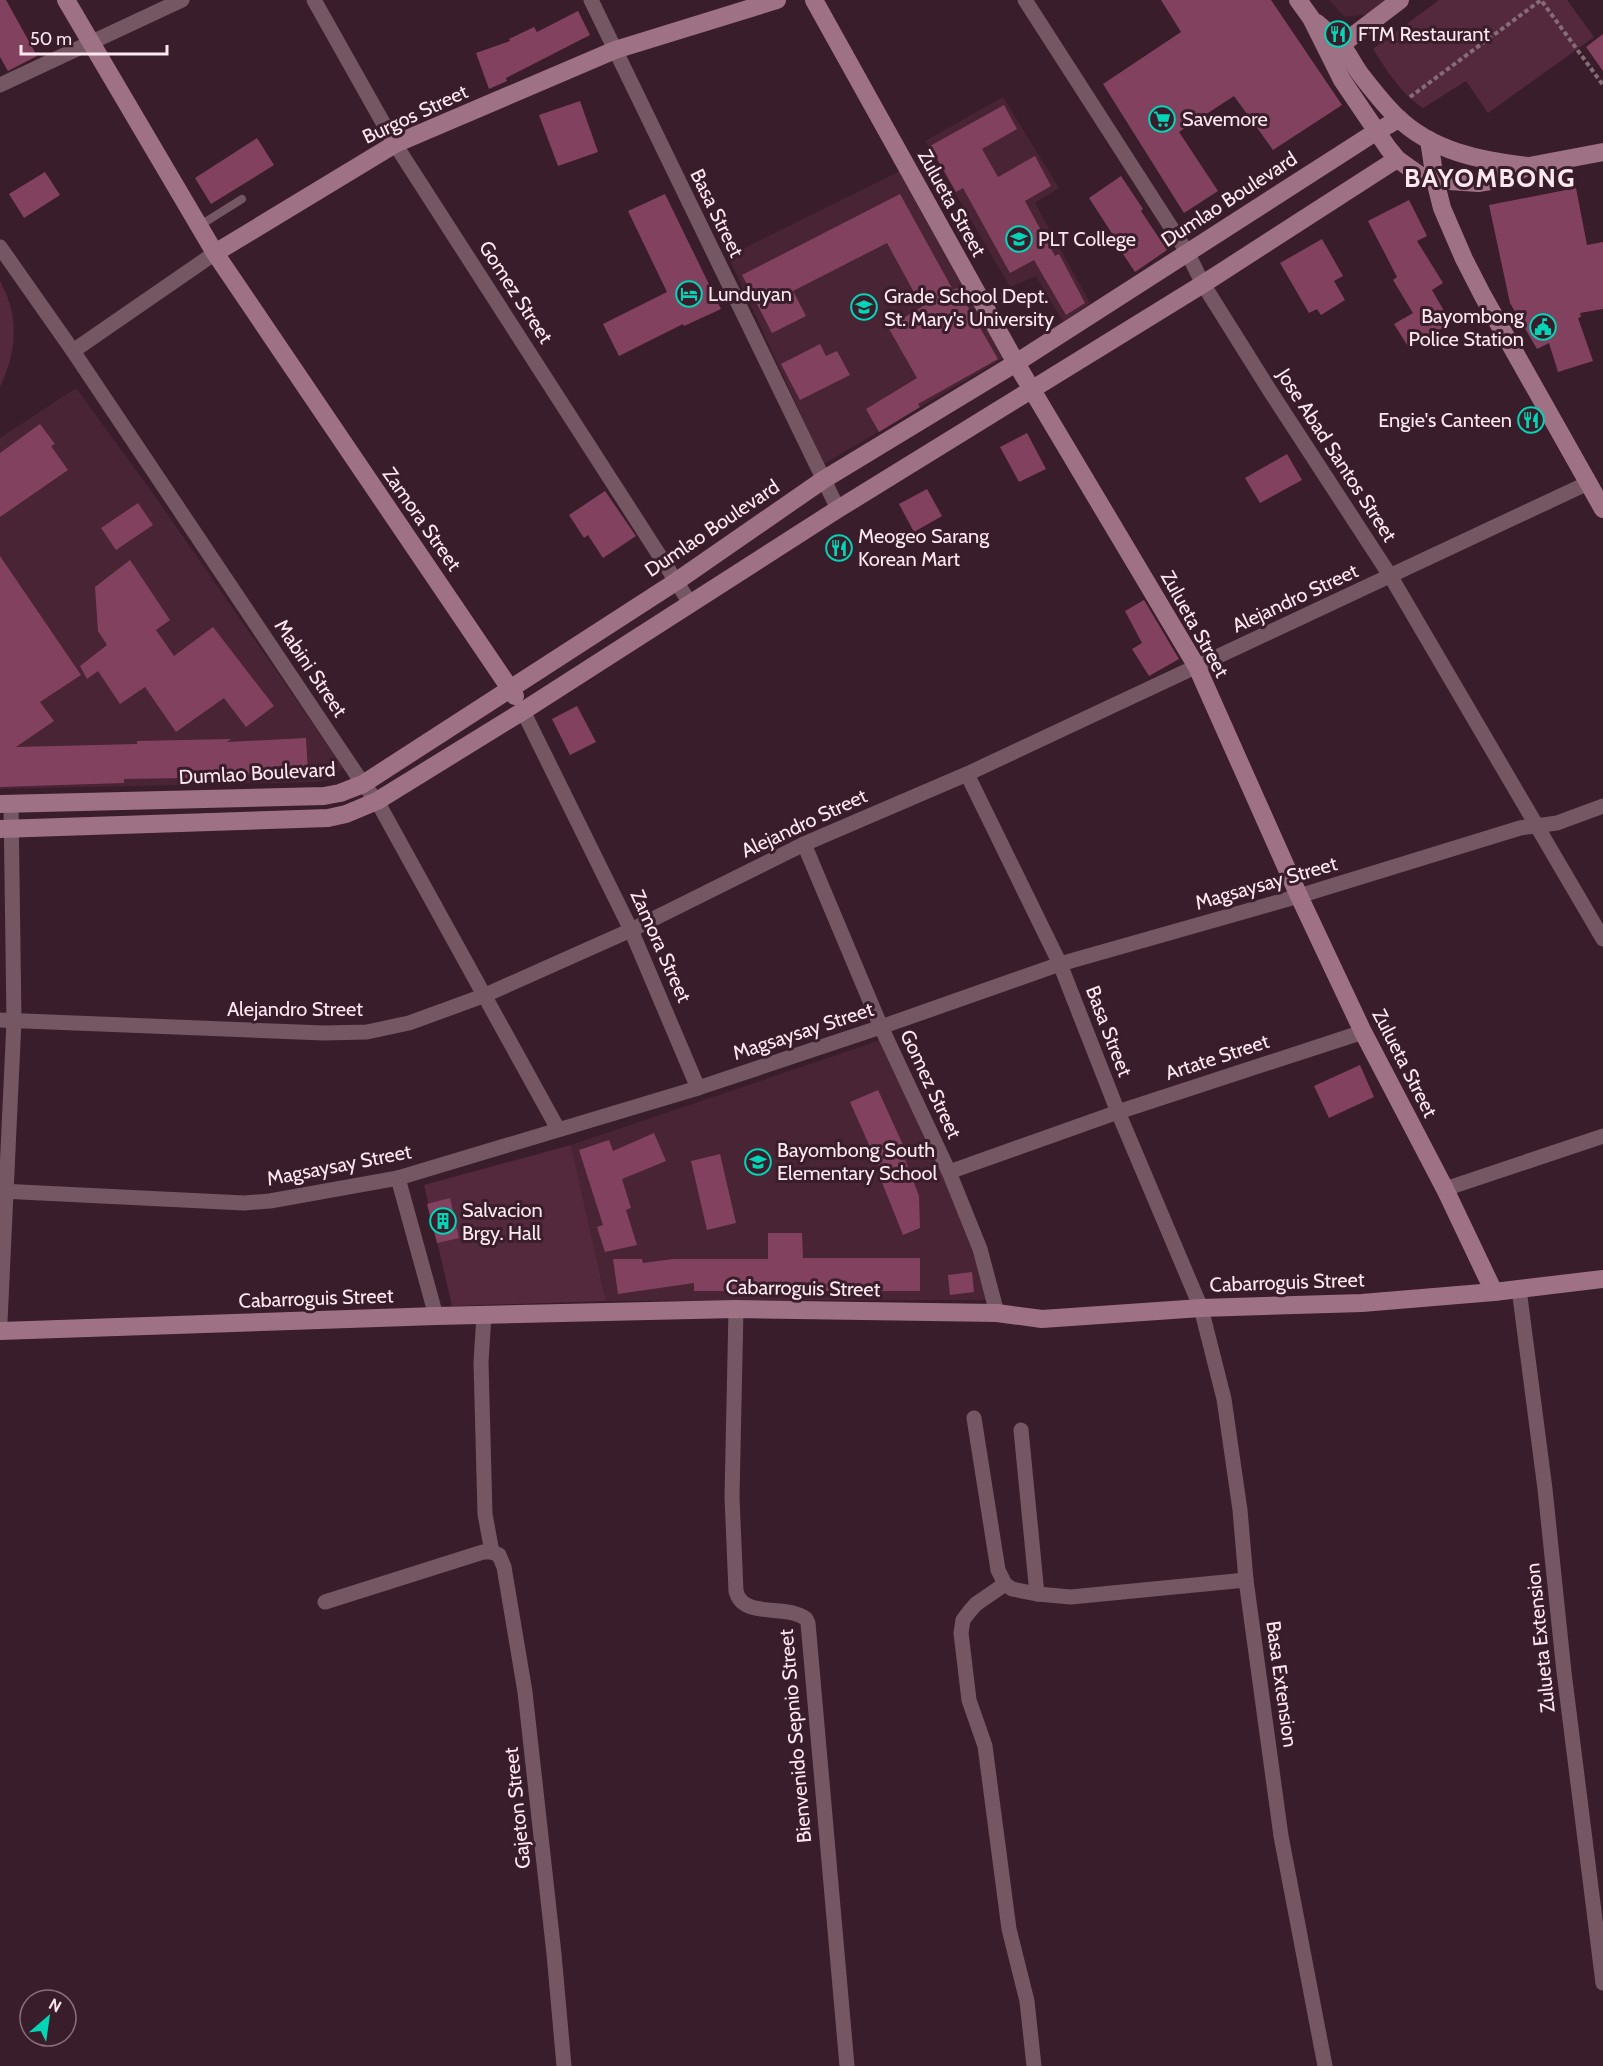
<svg xmlns="http://www.w3.org/2000/svg" width="1603" height="2066" viewBox="0 0 1603 2066" font-family="Cabin,sans-serif">
<rect width="100%" height="100%" fill="#3a1d2a"/>
<!-- built -->
<g fill="#482434">
<path d="M1329,0H1394L1375,13L1345,17Z"/>
<path d="M1003,97L1059,188L1035,203L1090,303L1063,322L1036,276L1010,287L925,141Z"/>
<path d="M902,170L1005,357L824,464L728,256Z"/>
<path d="M76,388L152,492L343,767L331,779L317,782L0,789V438Z"/>
<path d="M881,1040L950,1179L991,1300L606,1301L571,1145Z"/>
</g>
<!-- green -->
<g fill="#54293d">
<path d="M1439,0H1567L1594,37L1488,113L1466,81L1423,108C1401,94 1387,71 1373,49Z"/>
<path d="M0,281C20,318 17,350 0,387Z"/>
<path d="M571,1145L606,1301L452,1306L424,1185Z"/>
</g>
<!-- building -->
<g fill="#82425f">
<path d="M0,0H6L37,56L8,71L0,57Z"/>
<path d="M1161,0H1271L1342,105L1273,150L1234,96L1179,132L1218,191L1184,213L1103,84L1181,32Z"/>
<path d="M578,11L590,35L506,78L507,81L489,89L476,53L510,41L509,39L534,27L537,32Z"/>
<path d="M1603,34V71L1586,47Z"/>
<path d="M580,101L598,152L558,166L539,115Z"/>
<path d="M1004,105L1017,129L982,149L998,177L1035,156L1051,186L1025,201L1055,256L1059,254L1085,303L1066,315L1034,260L1010,273L963,188L956,192L930,146Z"/>
<path d="M257,138L274,165L211,204L195,178Z"/>
<path d="M45,172L60,195L24,218L9,194Z"/>
<path d="M1121,176L1143,209L1141,211L1167,250L1135,272L1113,239L1115,238L1089,198Z"/>
<path d="M1576,188L1587,245L1603,242V309L1580,313L1581,317L1578,318L1593,361L1558,372L1549,343L1537,349L1510,303L1489,205Z"/>
<path d="M665,194L721,309L684,326L683,324L619,356L603,324L667,292L628,211Z"/>
<path d="M900,194L953,290L957,288L998,359L918,404L920,407L879,432L866,409L917,378L888,327L922,307L887,243L793,291L806,316L772,333L742,275Z"/>
<path d="M1409,200L1427,236L1417,241L1443,283L1432,290L1451,323L1409,348L1394,324L1413,313L1393,280L1397,277L1368,221Z"/>
<path d="M1322,239L1343,276L1334,281L1345,300L1321,315L1317,309L1309,313L1280,263Z"/>
<path d="M820,344L826,356L837,351L850,375L800,400L781,364Z"/>
<path d="M40,424L55,444L51,446L68,470L0,517V453Z"/>
<path d="M1027,433L1046,469L1019,482L1000,447Z"/>
<path d="M1287,454L1302,480L1260,503L1245,478Z"/>
<path d="M927,489L942,516L914,532L899,504Z"/>
<path d="M605,491L636,536L603,558L588,535L584,538L569,515Z"/>
<path d="M138,503L153,525L116,550L101,528Z"/>
<path d="M0,556L81,675L40,702L54,721L16,747L137,744V741L231,739L227,742L306,738L308,772L249,774V777L124,779V783L0,787Z"/>
<path d="M130,560L170,620L156,630L174,656L213,627L274,706L246,727L224,698L176,732L145,687L120,704L98,671L87,679L80,666L107,645L98,631L95,587Z"/>
<path d="M1144,600L1179,659L1149,676L1132,649L1142,643L1125,611Z"/>
<path d="M577,706L596,742L570,755L552,719Z"/>
<path d="M1360,1065L1374,1097L1329,1118L1314,1086Z"/>
<path d="M878,1090L903,1145L900,1146L919,1196L920,1228L903,1235L879,1175L882,1174L850,1102Z"/>
<path d="M654,1133L666,1161L622,1179L631,1208L626,1210L637,1245L605,1252L597,1227L603,1225L579,1150L609,1140L613,1151Z"/>
<path d="M720,1154L736,1223L707,1230L691,1161Z"/>
<path d="M450,1198L459,1238L437,1243L427,1204Z"/>
<path d="M768,1233H802L803,1258H920V1291H694V1283L618,1294L613,1259H642L643,1263L673,1259H768Z"/>
<path d="M972,1272L974,1292L950,1295L948,1275Z"/>
</g>
<g fill="none" stroke-linecap="round" stroke-linejoin="round">
<!-- path -->
<path stroke="#866c77" stroke-width="4" stroke-dasharray="4.5 3" stroke-linecap="butt" d="M1410,97L1541,0L1603,85"/>
<!-- lane -->
<path stroke="#745763" stroke-width="8" d="M199,226L242,199"/>
<!-- street -->
<g stroke="#745763" stroke-width="15">
<path d="M314,0L395,144L690,603"/>
<path d="M591,0L838,509"/>
<path d="M1025,0L1187,252L1203,284L1270,391L1391,577L1603,939"/>
<path d="M0,85L182,0"/>
<path d="M0,247L73,351L363,784L377,801L558,1129"/>
<path d="M73,351L215,253"/>
<path d="M523,711L631,930L698,1088"/>
<path d="M967,774L1060,964L1118,1112L1201,1308L1224,1399L1240,1510L1246,1580L1281,1836L1325,2066"/>
<path d="M804,844L881,1027L949,1172L980,1249L997,1313"/>
<path d="M0,1020L324,1033L367,1032L409,1023L483,996L631,930L804,844L967,774L1588,483"/>
<path d="M949,1172L1118,1112L1363,1032"/>
<path d="M398,1178L436,1316"/>
<path d="M1445,1189L1603,1136"/>
<path d="M0,1191L244,1203L270,1201L398,1178L698,1088L881,1027L1060,964L1299,896L1520,828L1557,823L1603,806"/>
<path d="M1519,1289L1545,1489L1564,1672L1603,1983"/>
<path d="M736,1309L732,1497L736,1591C743,1620 787,1603 806,1619L808,1623L847,2066"/>
<path d="M484,1315L481,1362L485,1514L492,1552"/>
<path d="M0,1322L14,1021L11,804"/>
<path d="M974,1418L998,1570L1005,1584L1012,1589L1037,1594L1071,1597L1246,1580"/>
<path d="M1021,1430L1037,1594"/>
<path d="M1005,1584L976,1604L969,1612L963,1620L961,1633L969,1700L985,1746L1009,1929L1027,2001L1034,2066"/>
<path d="M325,1602L483,1552H492L499,1555L504,1567L525,1692L554,1954L564,2066"/>
</g>
<!-- secondary -->
<g stroke="#9f7184" stroke-width="18">
<path d="M66,0L215,253L515,696"/>
<path d="M814,0L1016,363L1197,667L1299,896L1363,1032L1445,1189L1494,1292"/>
<path d="M1298,0L1311,18L1342,80L1388,148L1397,159L1421,176L1435,180L1478,183L1502,179L1529,166L1603,152"/>
<path d="M1317,23C1325,30 1334,37 1341,45C1349,54 1354,66 1361,75C1372,89 1384,105 1397,117C1432,151 1481,161 1528,166"/>
<path d="M1331,50L1341,45L1400,0"/>
<path d="M1429,140L1435,180L1442,208L1464,259L1483,296L1603,509"/>
<path d="M215,253L395,144L615,50L777,0"/>
<path d="M0,804L324,796L340,793L363,784L677,581L823,480L1016,363L1374,133L1399,119"/>
<path d="M0,829L328,818L346,814L377,801L523,711L838,509L1203,284L1397,159"/>
<path d="M0,1331L436,1316L736,1309L997,1313L1042,1319L1201,1308L1362,1303L1494,1292L1603,1279"/>
</g>
</g>
<!-- icons -->
<defs>
<g id="restaurant-ring" transform="scale(1.35)"><circle r="9.5" fill="#3a1d2a" stroke="#03d5b6" stroke-width="1.5"/><path d="M-5-6h1v4h1v-4h1v4h1v-4h1v5L-1.5 .5V6h-2V.5L-5-1ZM5-6V6H3V1.5H1.5Q1.5-4 5-6Z" fill="#03d5b6"/></g>
<g id="supermarket-ring" transform="scale(1.35)"><circle r="9.5" fill="#3a1d2a" stroke="#03d5b6" stroke-width="1.5"/><path d="M-6-5.5h2.5l.6 2H6L4.5 2H-2.5L-4.4-4H-6ZM-1.5 3.2a1.3 1.3 0 1 0 .1 0ZM3 3.2a1.3 1.3 0 1 0 .1 0Z" fill="#03d5b6"/></g>
<g id="university-ring" transform="scale(1.35)"><circle r="9.5" fill="#3a1d2a" stroke="#03d5b6" stroke-width="1.5"/><path d="M0-5L7-2L0 1L-7-2ZM-4 1L0 2.5L4 1V4Q0 6-4 4Z" fill="#03d5b6"/></g>
<g id="hotel-ring" transform="scale(1.35)"><circle r="9.5" fill="#3a1d2a" stroke="#03d5b6" stroke-width="1.5"/><path d="M-6-4.5h1.5V1H6V5H4.5V3h-9V5H-6ZM-4 0a1.8 1.8 0 1 1 3.6 0ZM.5 0V-2.5h3Q6-2.5 6 0Z" fill="#03d5b6"/></g>
<g id="school-ring" transform="scale(1.35)"><circle r="9.5" fill="#3a1d2a" stroke="#03d5b6" stroke-width="1.5"/><path d="M0-5L7-2L0 1L-7-2ZM-4 1L0 2.5L4 1V4Q0 6-4 4Z" fill="#03d5b6"/></g>
<g id="civic-ring" transform="scale(1.35)"><circle r="9.5" fill="#3a1d2a" stroke="#03d5b6" stroke-width="1.5"/><path d="M-.6-6.5H3V-4.5H.6V-3L4-1V1h2V6H-6V1h2V-1L-.6-3ZM-1.2 2.5V6h2.4V2.5Z" fill="#03d5b6"/></g>
<g id="building-ring" transform="scale(1.35)"><circle r="9.5" fill="#3a1d2a" stroke="#03d5b6" stroke-width="1.5"/><path d="M-4-6H4V6H1V3H-1V6H-4ZM-2.5-4.3h1.7v1.8h-1.7ZM.8-4.3h1.7v1.8H.8ZM-2.5-1h1.7V.8h-1.7ZM.8-1h1.7V.8H.8Z" fill="#03d5b6"/></g>
</defs>
<g fill-rule="evenodd">
<use href="#restaurant-ring" x="1338" y="34"/>
<use href="#supermarket-ring" x="1162" y="119"/>
<use href="#university-ring" x="1019" y="239"/>
<use href="#hotel-ring" x="689" y="294"/>
<use href="#school-ring" x="864" y="307"/>
<use href="#civic-ring" x="1543" y="327"/>
<use href="#restaurant-ring" x="1531" y="420"/>
<use href="#restaurant-ring" x="839" y="548"/>
<use href="#school-ring" x="758" y="1162"/>
<use href="#building-ring" x="443" y="1221"/>
</g>
<g text-anchor="middle" stroke-width="6" stroke-linejoin="round" paint-order="stroke">
<!-- poi labels -->
<g font-size="20" fill="#fde8f0" stroke="#3a1d2a" text-anchor="start">
<text x="1358" y="41">FTM Restaurant</text>
<text x="1182" y="126">Savemore</text>
<text x="1038" y="246">PLT College</text>
<text x="708" y="301">Lunduyan</text>
<text x="884" y="303">Grade School Dept.<tspan x="884" dy="23">St. Mary's University</tspan></text>
<text x="1524" y="323" text-anchor="end">Bayombong<tspan x="1524" dy="23">Police Station</tspan></text>
<text x="1512" y="427" text-anchor="end">Engie's Canteen</text>
<text x="858" y="543">Meogeo Sarang<tspan x="858" dy="23">Korean Mart</tspan></text>
<text x="777" y="1157">Bayombong South<tspan x="777" dy="23">Elementary School</tspan></text>
<text x="462" y="1217">Salvacion<tspan x="462" dy="23">Brgy. Hall</tspan></text>
</g>
<!-- street labels -->
<g font-size="20" fill="#fde8f0" stroke="#3a1d2a">
<text transform="translate(415 114) rotate(-25)" y="7">Burgos Street</text>
<text transform="translate(1229 199) rotate(-33)" y="7">Dumlao Boulevard</text>
<text transform="translate(952 203) rotate(61)" y="7">Zulueta Street</text>
<text transform="translate(717 213) rotate(64)" y="7">Basa Street</text>
<text transform="translate(516 292) rotate(57)" y="7">Gomez Street</text>
<text transform="translate(1337 455) rotate(57)" y="7">Jose Abad Santos Street</text>
<text transform="translate(422 519) rotate(55)" y="7">Zamora Street</text>
<text transform="translate(712 528) rotate(-34)" y="7">Dumlao Boulevard</text>
<text transform="translate(1295 598) rotate(-25)" y="7">Alejandro Street</text>
<text transform="translate(1195 624) rotate(61)" y="7">Zulueta Street</text>
<text transform="translate(311 668) rotate(56)" y="7">Mabini Street</text>
<text transform="translate(257 773) rotate(-3)" y="7">Dumlao Boulevard</text>
<text transform="translate(804 823) rotate(-25)" y="7">Alejandro Street</text>
<text transform="translate(1266 883) rotate(-16)" y="7">Magsaysay Street</text>
<text transform="translate(661 946) rotate(66)" y="7">Zamora Street</text>
<text x="295" y="1016">Alejandro Street</text>
<text transform="translate(803 1031) rotate(-18)" y="7">Magsaysay Street</text>
<text transform="translate(1109 1031) rotate(69)" y="7">Basa Street</text>
<text transform="translate(1217 1057) rotate(-18)" y="7">Artate Street</text>
<text transform="translate(1405 1063) rotate(63)" y="7">Zulueta Street</text>
<text transform="translate(931 1084) rotate(65)" y="7">Gomez Street</text>
<text transform="translate(339 1165) rotate(-11)" y="7">Magsaysay Street</text>
<text transform="translate(1287 1282) rotate(-2)" y="7">Cabarroguis Street</text>
<text transform="translate(803 1288) rotate(1)" y="7">Cabarroguis Street</text>
<text transform="translate(316 1298) rotate(-2)" y="7">Cabarroguis Street</text>
<text transform="translate(1540 1638) rotate(-96)" y="7">Zulueta Extension</text>
<text transform="translate(1282 1684) rotate(82)" y="7">Basa Extension</text>
<text transform="translate(795 1736) rotate(-95)" y="7">Bienvenido Sepnio Street</text>
<text transform="translate(517 1808) rotate(-96)" y="7">Gajeton Street</text>
</g>
<!-- district labels -->
<g font-size="26" font-weight="bold" letter-spacing="1.5" fill="#fde8f0" stroke="#3a1d2a">
<text x="1490" y="187">BAYOMBONG</text>
</g>
</g>
<!-- north arrow -->
<g transform="translate(48 2018) rotate(29)"><circle r="28" fill="#3a1d2a" stroke="#886e79" stroke-width="1.5"/>
<path d="M0-4.5L10 22L0 15L-10 22Z" fill="#03d5b6"/>
<text y="-9" font-size="16" font-weight="bold" text-anchor="middle" fill="#fde8f0">N</text>
</g>
<!-- scale -->
<path d="M21 45v9h146v-9" fill="none" stroke="#fde8f0" stroke-width="3"/>
<text x="30" y="45" font-size="18" fill="#fde8f0" stroke="#3a1d2a" stroke-width="4.5" paint-order="stroke">50 m</text>
</svg>
